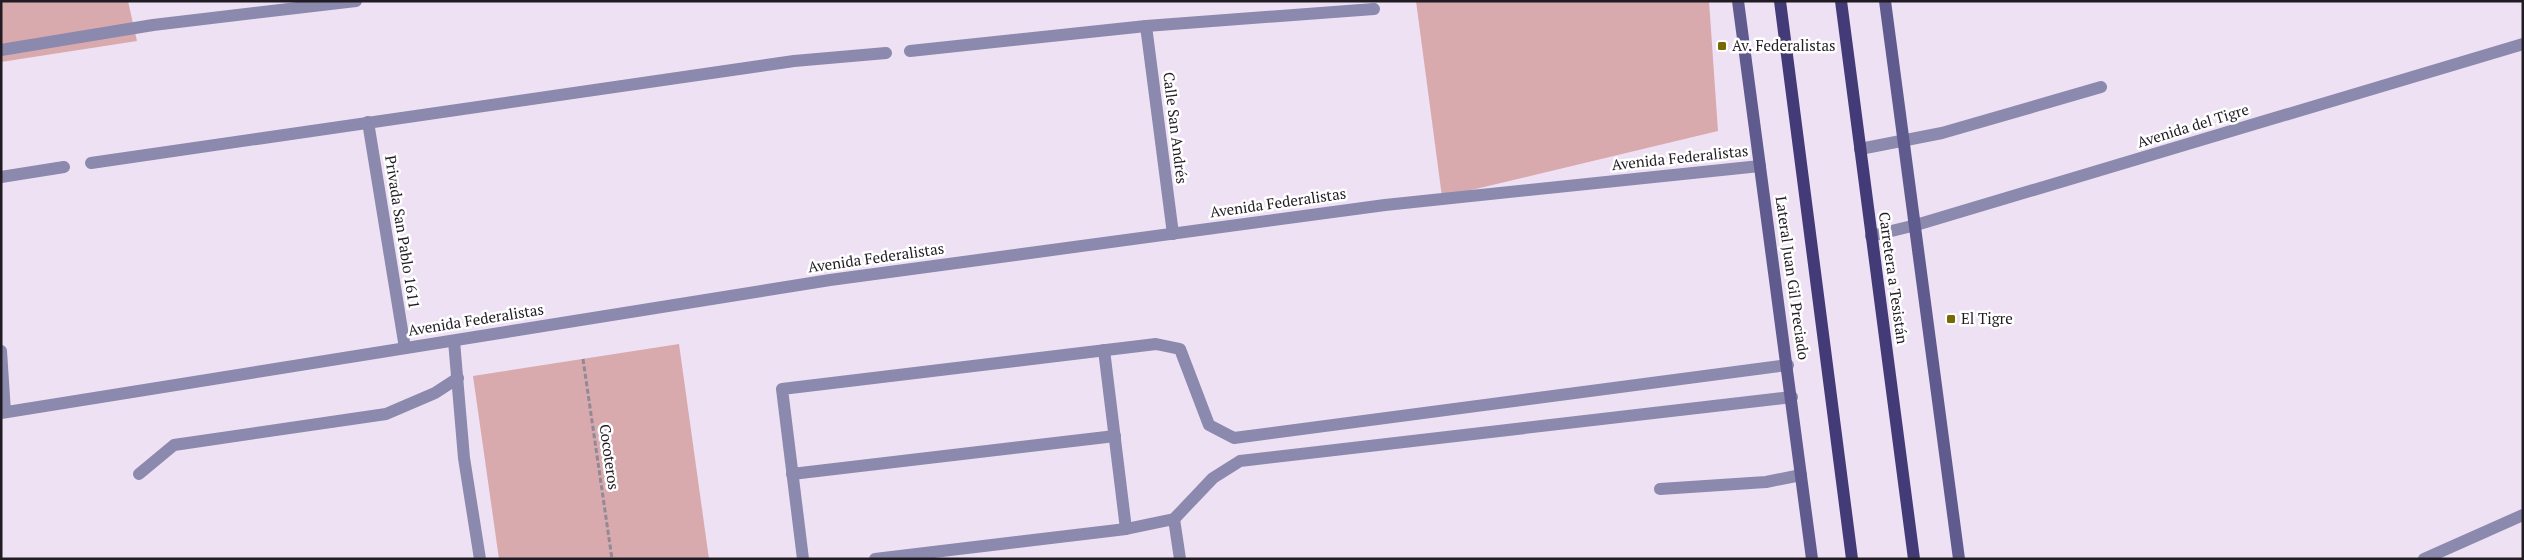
<svg xmlns="http://www.w3.org/2000/svg" width="2524" height="560" viewBox="0 0 2524 560" font-family="'PT Serif',serif">
<rect width="100%" height="100%" fill="#efe1f4"/>
<!-- green -->
<g fill="#d8aaad">
<path d="M1,1H128L137,41L1,62Z"/>
<path d="M1416,1H1709L1718,131L1442,197Z"/>
<path d="M679,344L709,559H499L473,376Z"/>
</g>
<g fill="none" stroke-linecap="round" stroke-linejoin="round">
<!-- path -->
<path stroke="#928996" stroke-width="3" stroke-dasharray="5 2.5" stroke-linecap="butt" d="M583,359L612,559"/>
<!-- lane -->
<g stroke="#8b89ad" stroke-width="12">
<path d="M1,50L153,25L356,1"/>
<path d="M1860,149L1942,133L2101,87"/>
<path d="M454,341L464,458L480,559"/>
<path d="M1104,350L1126,529"/>
<path d="M139,474L174,445L386,414L435,393L458,378"/>
<path d="M792,474L1115,436"/>
<path d="M1660,489L1766,482L1801,475"/>
<path d="M1174,519L1180,559"/>
<path d="M803,559L782,389L1156,344L1180,349L1209,425L1234,438L1788,365"/>
<path d="M875,559L1126,529L1174,519L1213,478L1240,461L1792,397"/>
<path d="M2424,559L2523,515"/>
</g>
<!-- street -->
<g stroke="#8b89ad" stroke-width="12">
<path d="M1146,26L1173,234"/>
<path d="M910,51L1146,26L1374,9"/>
<path d="M368,122L405,348"/>
<path d="M91,163L794,61L886,53"/>
<path d="M1,177L64,167"/>
<path d="M1871,236L1916,225L2523,44"/>
<path d="M1,351L5,412"/>
<path d="M1,413L830,280L1385,205L1760,166"/>
</g>
<!-- secondary -->
<g stroke="#605b8f" stroke-width="12">
<path d="M1738,1L1812,559"/>
<path d="M1885,1L1959,559"/>
</g>
<!-- primary -->
<g stroke="#433a78" stroke-width="12">
<path d="M1780,1L1852,559"/>
<path d="M1841,1L1914,559"/>
</g>
</g>
<!-- markers -->
<g fill="#776a02" stroke="#fff" stroke-width="2">
<rect x="1717" y="41" width="10" height="10" rx="2.5"/>
<rect x="1946" y="314" width="10" height="10" rx="2.5"/>
</g>
<g text-anchor="middle" stroke-width="5" stroke-linejoin="round" paint-order="stroke">
<!-- poi labels -->
<g font-size="15" fill="#211c23" stroke="#fff" text-anchor="start">
<text x="1732" y="51">Av. Federalistas</text>
<text x="1961" y="324">El Tigre</text>
</g>
<!-- street labels -->
<g font-size="15" fill="#211c23" stroke="#fff">
<text transform="translate(2193 126) rotate(-17)" y="5">Avenida del Tigre</text>
<text transform="translate(1175 128) rotate(83)" y="5">Calle San Andrés</text>
<text transform="translate(1680 158) rotate(-6)" y="5">Avenida Federalistas</text>
<text transform="translate(1278 203) rotate(-8)" y="5">Avenida Federalistas</text>
<text transform="translate(402 232) rotate(81)" y="5">Privada San Pablo 1611</text>
<text transform="translate(876 258) rotate(-8)" y="5">Avenida Federalistas</text>
<text transform="translate(1792 278) rotate(82)" y="5">Lateral Juan Gil Preciado</text>
<text transform="translate(1893 278) rotate(82)" y="5">Carretera a Tesistán</text>
<text transform="translate(476 320) rotate(-9)" y="5">Avenida Federalistas</text>
<text transform="translate(609 457) rotate(82)" y="5">Cocoteros</text>
</g>
</g>
<!-- border -->
<rect width="2524" height="560" fill="none" stroke="#211c23" stroke-width="5"/>
</svg>
